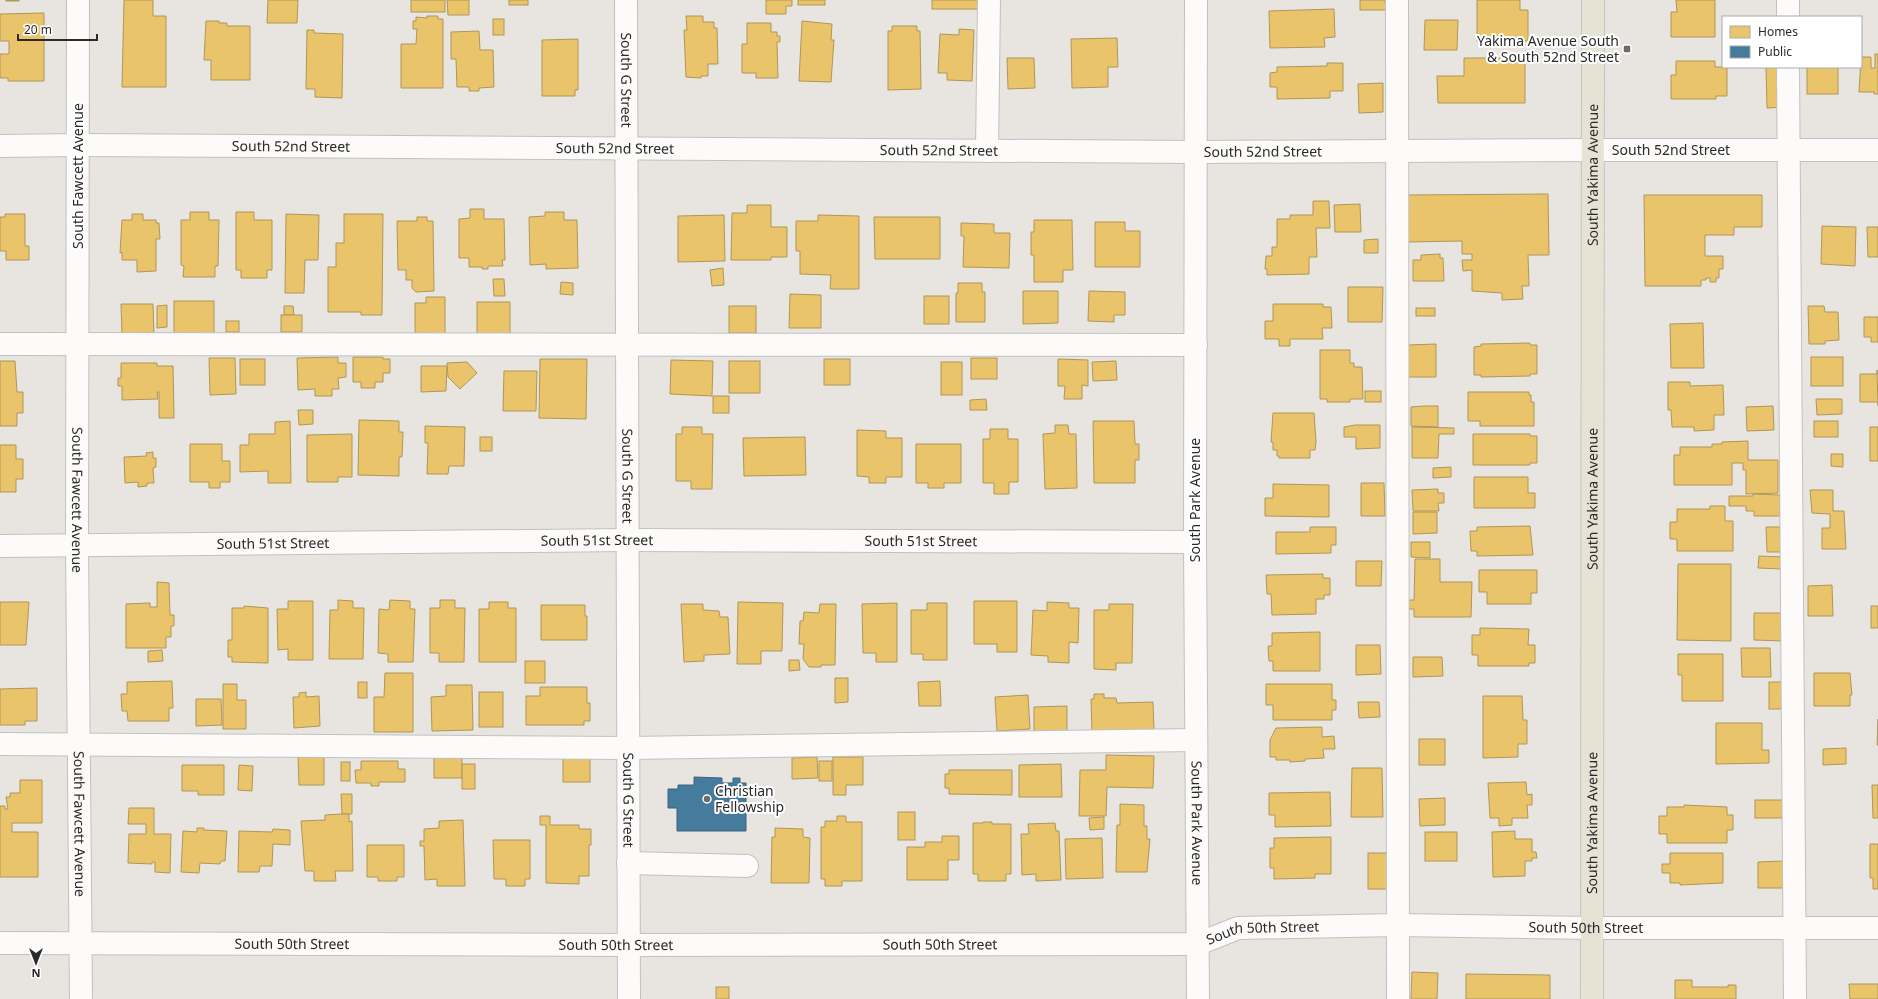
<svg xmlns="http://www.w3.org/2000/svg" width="1878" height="999" viewBox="0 0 1878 999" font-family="'Noto Sans',sans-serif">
<rect width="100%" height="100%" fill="#e8e5e0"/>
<!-- homes -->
<g fill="#e9c46a" stroke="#b09657">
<rect x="6" y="0" width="13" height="1"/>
<path d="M124,0H153V16H166V87H122Z"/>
<path d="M268,0H298L297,23H267Z"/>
<rect x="411" y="0" width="34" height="12"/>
<path d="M447,0H469V15H448Z"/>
<rect x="509" y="0" width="19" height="5"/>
<path d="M766,0H792V6H786V14H766Z"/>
<rect x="798" y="0" width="27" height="5"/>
<rect x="932" y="0" width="48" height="9"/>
<path d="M1360,0H1385L1386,10H1360Z"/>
<path d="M1477,0H1520V10H1528V41H1477Z"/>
<path d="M1676,0H1715V37H1671V12H1677Z"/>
<path d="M1334,9L1335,37L1324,38L1325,47L1270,48L1269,11Z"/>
<path d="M44,13V81H8V78H0V54H9V41H0V14Z"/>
<path d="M427,16H438V19H443V88H401V44H416L417,29H413V21H416V17L427,18Z"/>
<path d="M686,16H703V22H714V28H717L718,64H708V76H701V78L686,77L684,30H687Z"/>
<rect x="493" y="19" width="11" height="16"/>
<path d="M1425,20H1458L1457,50H1424Z"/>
<path d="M206,21H219V23H227V26H250V80H211V60H204Z"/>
<path d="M802,21L832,24L831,40H834L831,82L799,81Z"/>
<path d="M747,23H771V32H777V36H780V42H777L778,78H756V73H742V44H747Z"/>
<path d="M892,26H917V31H920L921,89L888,90V31H892Z"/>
<path d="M959,29L974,30L972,81L947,80V73H938L940,34L959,35Z"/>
<path d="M307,30H314V33L343,34L342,98L315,97V89H306Z"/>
<path d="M479,31L480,50H493L494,87L479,88V91H469V87H457L456,59H451V32Z"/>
<path d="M1117,38L1118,67H1108V87L1072,88L1071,39Z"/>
<path d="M578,39V90H575V96H542V40Z"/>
<path d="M1875,54H1878V94H1874V92H1859L1861,57H1871V68H1875Z"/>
<path d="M1007,58H1034L1035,88L1008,89Z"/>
<path d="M1464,58H1525V103H1438L1437,76H1464Z"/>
<path d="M1676,61H1715V67H1727V96H1716V99H1671V75H1676Z"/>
<path d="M1327,63H1343V91H1330V98L1277,99V87H1270V73L1277,72V67L1327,66Z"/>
<path d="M1766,67H1785L1786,107L1767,108Z"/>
<rect x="1807" y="67" width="31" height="27"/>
<path d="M1383,83V112L1359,113L1358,84Z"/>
<path d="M1548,194L1549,255H1528L1529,286H1522L1523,299L1502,300V293L1472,291V270L1463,271L1462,260H1472V254H1462V241L1407,242V195Z"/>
<path d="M1644,195H1762V227H1734V235H1705V256H1723V269H1719V278H1716V282H1710V278H1706V280H1701V286H1645Z"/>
<path d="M1313,201H1329L1330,228H1316L1317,257H1309V274L1267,275V269H1265L1266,256H1272V247H1277V219H1290V215H1313Z"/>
<path d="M1360,204L1361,232H1335L1334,205Z"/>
<path d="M747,205H771V227H787V257H771V260H731L732,213H747Z"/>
<path d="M470,209H484V219H504L505,260H502L503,266H488V269H482V267H469V258H459V219L470,218Z"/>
<path d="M190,212H209V220H219L218,266H215V277H183L184,266L181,265V220H190Z"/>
<path d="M236,212H254V220H272V270H267V278H241V270H236Z"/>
<path d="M545,212H564V220H577L578,268L546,269V264L530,265L529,217L545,216Z"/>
<path d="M5,214H25V246H29V260H6V251H0V217H5Z"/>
<path d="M132,214H143V220H156V223H159L160,239H156V271L137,272V260H122V252L120,253L122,220H132Z"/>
<path d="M286,214L319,215L318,260H305L304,293H285Z"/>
<path d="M344,214H383L382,315H361V312H328V267H336V243H344Z"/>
<path d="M724,215L725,261L678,262V216Z"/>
<path d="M818,215L859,216V289H830L831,275L800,274V251H796V221H818Z"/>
<path d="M417,217H427V221H433L434,291L416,292L412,288V280H406V270H398L397,221H417Z"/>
<path d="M874,217H940V259H875Z"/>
<path d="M1034,220H1072L1073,270H1063V282H1034V255H1031V232H1034Z"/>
<path d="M1095,222H1125V231H1140V267H1095Z"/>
<path d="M961,223L994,224V233H1010L1009,268L963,267L964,236H961Z"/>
<path d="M1822,226L1856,227L1855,266L1821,264Z"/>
<path d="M1867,227H1878V257H1868Z"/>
<path d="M1378,239V253H1364V240Z"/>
<path d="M1440,254V258H1443L1444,281H1413V260H1421V255Z"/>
<path d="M723,268L724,285L712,286L710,270Z"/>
<path d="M493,279H504L505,296H494Z"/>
<path d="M561,282L573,283V295L560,294Z"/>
<path d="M958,283H982V292H985V322H956V293H958Z"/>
<path d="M1348,287H1383L1382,322H1348Z"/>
<path d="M1023,291H1058V323L1023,324Z"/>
<path d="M1089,291L1125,292V315H1114V322L1088,321Z"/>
<path d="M790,294L821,295V328H789Z"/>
<rect x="924" y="296" width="25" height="28"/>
<path d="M426,297H445V336H415V303H426Z"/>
<rect x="174" y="301" width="40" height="34"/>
<rect x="477" y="302" width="33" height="35"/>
<path d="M121,304H153L154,335H122Z"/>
<path d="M1273,304H1323V307H1331L1332,328H1322L1323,339H1290V346H1279V339H1265V321H1273Z"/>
<path d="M167,305V327L157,328V306Z"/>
<path d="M284,306H293L294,315H284Z"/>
<rect x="729" y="306" width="27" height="27"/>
<path d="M1808,306H1824L1825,312H1838L1839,340L1825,341V344H1809Z"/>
<rect x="1416" y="308" width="19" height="8"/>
<rect x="281" y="315" width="21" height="17"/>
<path d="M1864,317H1878V342H1871V337H1864Z"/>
<rect x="226" y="321" width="13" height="11"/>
<path d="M1703,323L1704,368H1671L1670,324Z"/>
<path d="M1530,343V345H1537V374H1530V376L1481,377V375H1474V347L1481,346V344Z"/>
<path d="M1436,344V377H1408V345Z"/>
<path d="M1320,350H1350V363H1354V367H1362L1363,399H1350V402H1327V399H1320Z"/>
<path d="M338,357V363H346V377L338,378L339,389H332V396H315V389L298,390L297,358Z"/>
<path d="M353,357H383V359H390V373H383V382H375V388H361V382H353Z"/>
<rect x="1811" y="357" width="32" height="29"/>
<path d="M209,358H235L236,394L210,395Z"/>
<rect x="971" y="358" width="26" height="21"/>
<rect x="240" y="359" width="25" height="26"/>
<path d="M540,359H587L586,419L539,418Z"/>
<rect x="824" y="359" width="26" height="26"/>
<path d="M1058,359L1088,360V386L1082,385V399H1064L1065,386H1058Z"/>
<path d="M671,360L713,361L712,396L670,394Z"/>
<path d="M0,361H15L17,392H23V413H17V426H0Z"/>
<rect x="729" y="361" width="31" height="32"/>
<path d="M1116,361L1117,380L1093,381L1092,362Z"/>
<path d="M467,362L477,373L460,389L448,377L447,363Z"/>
<rect x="941" y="362" width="21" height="33"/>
<path d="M121,363H157V366H173L174,418H159V392H157L158,399L122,400V386H118V378H121Z"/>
<path d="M421,366H447L446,391L421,392Z"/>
<path d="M1877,370L1878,406V402H1860V374H1877Z"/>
<path d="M504,371H537L536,411H503Z"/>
<path d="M1668,382H1690V386L1723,385L1724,415H1714V430L1694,431V427H1672L1671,410H1668Z"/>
<rect x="1365" y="391" width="16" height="11"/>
<path d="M1468,392H1529V395H1531V402H1534V426H1480V421H1468Z"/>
<rect x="713" y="396" width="16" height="17"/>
<path d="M986,399L987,410H970V400Z"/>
<path d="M1816,399H1842V414L1817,415Z"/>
<path d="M1424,406H1438V427L1411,426V407Z"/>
<path d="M1773,406L1774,430L1747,431L1746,407Z"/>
<path d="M298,410H313V424L299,425Z"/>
<path d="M1273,413H1314L1316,442L1315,450H1310V458H1279V456H1277V450H1273V442H1271Z"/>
<path d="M359,420L399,421V432H403L402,457H399V476L358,475Z"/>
<path d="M290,421L291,483H268V471L240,472V445H249V434H275V422Z"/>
<path d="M1093,421H1134L1135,444H1139V460H1135V483H1094Z"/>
<rect x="1814" y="421" width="24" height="16"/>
<path d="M1055,425H1068L1069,434H1076L1077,488L1045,489L1043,434L1055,433Z"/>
<path d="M1355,425H1380V448L1356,449V437H1344V427Z"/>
<path d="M425,426L465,427L464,466H449L448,474H427L428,443H425Z"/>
<path d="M682,427H702V434H713L712,489H691V481H676V434H682Z"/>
<path d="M1412,427L1454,428V434H1439L1438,458H1412Z"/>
<rect x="1870" y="427" width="8" height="34"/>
<path d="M990,429H1008V439H1018V482H1009V494H994V483H983V439H990Z"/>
<path d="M857,430L886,431V438H902V477H886V483H869V477L857,476Z"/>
<path d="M352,434V477H338V482H307V435Z"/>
<path d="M1473,434H1530V436H1537V463H1530V465H1473Z"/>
<rect x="480" y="437" width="12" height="14"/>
<path d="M805,437L806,475L744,476L743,438Z"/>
<path d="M1748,441V460H1778V493L1746,494V470H1743V463H1732V485H1674V455H1680V447H1712V444H1722V442Z"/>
<path d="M190,444H222V461H230V482H220V488H209V482H190Z"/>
<path d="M916,444H961V483H944V488H928V483H916Z"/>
<path d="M0,445H16V459H23V479H16V492H0Z"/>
<path d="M153,452V458H156V467L153,468L154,483H147V486L138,487V482L125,483L124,457L147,456L146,453Z"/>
<path d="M1831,454H1843V467L1831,466Z"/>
<path d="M1451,467V477L1433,478V468Z"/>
<path d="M1474,477H1528V493H1535V508H1474Z"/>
<path d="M1361,483H1384L1385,516H1361Z"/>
<path d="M1273,484L1329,485V517L1265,516V498H1273Z"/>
<path d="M1438,489V493H1444V503H1438L1439,511H1413L1412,490Z"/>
<path d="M1810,490H1833V511H1844L1846,549H1822V528H1830V514L1812,513Z"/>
<path d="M1753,494L1780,495V516H1754V511H1746V506H1729V496H1753Z"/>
<path d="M1710,506H1725V521H1733V551H1677V539H1670V522H1677V509H1710Z"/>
<path d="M1413,512H1437V533L1413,534Z"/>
<path d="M1530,526L1533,555L1477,556V551H1471L1470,531H1477V527Z"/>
<path d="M1310,527H1336V545H1331V553L1276,554V532H1310Z"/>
<path d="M1766,527H1783L1784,552H1767Z"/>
<path d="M1411,542H1430V558L1411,557Z"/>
<path d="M1759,556L1783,557L1782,569L1758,568Z"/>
<path d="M1415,559H1440V582H1472L1471,617H1414V609H1408V600H1414Z"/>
<path d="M1356,561H1382L1381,586H1356Z"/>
<path d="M1678,564H1731V641L1677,640Z"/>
<path d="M1479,570H1537V593H1531V604H1487V592H1479Z"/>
<path d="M1323,574V578H1330V595H1324V599H1316V614L1272,615L1271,594H1267L1266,575Z"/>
<path d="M157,582L169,583L170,615H174V626H171V637H166V648H126V604L150,603V607H157Z"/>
<path d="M1832,585L1833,616H1808V586Z"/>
<path d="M338,600L353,601V608H364L363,659H329L330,610H338Z"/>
<path d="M390,600L410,601V609H415L413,662H388V654L378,653L379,609L389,610Z"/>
<path d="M440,600H455V608H465L464,662H439V653H430V608H440Z"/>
<path d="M288,601H313V660H288V649L278,650L277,609H288Z"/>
<path d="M974,601H1017V652H997V644H974Z"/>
<path d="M0,602H29L26,645H0Z"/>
<path d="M489,602H508V608H516V662H479V609H489Z"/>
<path d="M738,602L783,603L782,651H761V664H737Z"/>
<path d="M1047,602L1069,603V608H1079L1078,643L1069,642V663L1048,662V656L1031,655L1033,610L1047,611Z"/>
<path d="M897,603V662H876V653H863L862,604Z"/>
<path d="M927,603H947V660H923V654H911V610H927Z"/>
<path d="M681,604H703V610L719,611L720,617H728L730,654L704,655V661L684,662Z"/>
<path d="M820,604H836L835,665H821V667H809L803,659L804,644H799L800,621H803L804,612L819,613Z"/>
<path d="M1109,604H1133L1132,663H1116V670L1094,669V610H1109Z"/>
<path d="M541,605H585V616H587V640H541Z"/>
<path d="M244,606L268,608V663L232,662V657H228V640H232V608H244Z"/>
<rect x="1871" y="606" width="7" height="22"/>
<path d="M1754,613H1785L1784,641L1754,640Z"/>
<path d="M1480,628L1529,629L1528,645H1535V663H1529V666H1478V655H1472V635H1480Z"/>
<path d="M1320,632V671H1273V661H1269L1268,646H1272V633Z"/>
<path d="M1356,645H1380L1381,674L1356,675Z"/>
<path d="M1741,648H1770L1771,677H1742Z"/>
<path d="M162,650L163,661L148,662V651Z"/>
<path d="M1678,654H1723V701H1682V675H1678Z"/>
<path d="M1413,657H1442L1443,676L1413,677Z"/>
<path d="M789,660H799L800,670L789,671Z"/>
<rect x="525" y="661" width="20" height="22"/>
<path d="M385,673H413V732H374V697H384Z"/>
<path d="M1814,673H1850L1852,695H1850V706H1814Z"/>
<path d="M835,678H848V702L835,703Z"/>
<path d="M172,681L173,708H169V721H128L127,711H122L121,694H127V682Z"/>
<path d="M940,681L941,706H919L918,682Z"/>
<rect x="358" y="682" width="9" height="16"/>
<rect x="1769" y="682" width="15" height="27"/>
<path d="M223,684H237V700H246V729H223Z"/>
<path d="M1266,684H1332V700H1336V710H1332V720H1273V705H1266Z"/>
<path d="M446,685H472L473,730L432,731L431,697L446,696Z"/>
<path d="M540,687H587V703H590V721H584V725H526V696H540Z"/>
<path d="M37,688V721H25V725H0V689Z"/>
<path d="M306,692V697L319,696L320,726L294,728L293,697H299V693Z"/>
<rect x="479" y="692" width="24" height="35"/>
<path d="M1094,694H1104V698H1116L1117,703L1153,702L1154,731L1092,732L1091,699H1094Z"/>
<path d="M1028,695L1030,729L997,731L995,697Z"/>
<path d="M1483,696H1522L1523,720H1527V744H1518V757L1483,758Z"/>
<path d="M196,699H221L222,725L196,726Z"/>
<path d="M1358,702H1379L1380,717L1359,718Z"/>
<path d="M1067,706V733L1034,734V707Z"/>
<path d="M1878,719V745H1877Z"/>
<path d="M1716,723H1762V750H1769V763L1716,764Z"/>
<path d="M1322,727V737L1334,736L1335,749H1323L1324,758L1305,759V761L1290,762V760H1276V757H1270V740L1276,728Z"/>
<rect x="1419" y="739" width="26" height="26"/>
<path d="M1846,748V764L1823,765V749Z"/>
<path d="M1106,755L1154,756L1153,788L1107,787L1106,816H1079L1080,770H1106Z"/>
<rect x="563" y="756" width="27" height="26"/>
<path d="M298,757H324V785H299Z"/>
<rect x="434" y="757" width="28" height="21"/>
<path d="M817,757L818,778L792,779V758Z"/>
<path d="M833,757H863V785H846V795H833Z"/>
<path d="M361,761H398V769H405V782H379V786H371V783H356L355,770H361Z"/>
<rect x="819" y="761" width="13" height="20"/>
<rect x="341" y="762" width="9" height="19"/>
<rect x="462" y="764" width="13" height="25"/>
<path d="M1061,764L1062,797H1019V765Z"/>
<path d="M182,765H224V795H198V791H182Z"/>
<path d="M239,765L253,766L252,791L238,790Z"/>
<path d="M1352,768H1382L1383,817H1351Z"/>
<path d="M949,770H1012V795L949,794V788H945V774H949Z"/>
<path d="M20,780H42V823H12V832H38V877H0V806H5V809H8L6,797H10V793H20Z"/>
<path d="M1526,782L1527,795L1532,794V805H1527L1528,818H1512V825L1499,826V818H1490L1488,783Z"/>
<path d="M1872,785H1878V818H1873Z"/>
<path d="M1330,792L1331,826L1275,827V815H1269V793Z"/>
<path d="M341,794H352V814H342Z"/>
<path d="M1445,798V825L1420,826L1419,799Z"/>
<rect x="1755" y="800" width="29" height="18"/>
<path d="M1120,804L1144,805V826H1147V839H1150L1147,872H1116L1117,825H1120Z"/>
<path d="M1684,805L1727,807V815H1733V830H1727V843H1667V834H1659V816H1667V807H1684Z"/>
<path d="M129,808H154V834H171L170,873L155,872V862H152V864L128,863L129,834H146V824H128Z"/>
<rect x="898" y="812" width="17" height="28"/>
<path d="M342,814H349V822L352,821L353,871H335L336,881H314V871H305L301,821L325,820V815Z"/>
<path d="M540,816H550V825H579V829H591V845H589V876H579V884L546,883V825H540Z"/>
<path d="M837,816H846V822H862V881H842V886H825V879H821V827H825V821H837Z"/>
<path d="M1104,817V829L1090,830L1089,818Z"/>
<path d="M463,820L465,886H437V879L425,880L424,846H420V841H424V829L439,828V821Z"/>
<path d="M983,822H992V824H1011V874H1006V881H978V874H973V823H983Z"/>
<path d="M1055,823L1056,831H1059L1061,880L1036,881V874L1022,875L1021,834H1029L1028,824Z"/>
<path d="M197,828H204V830L227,831L225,861H221L220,864L200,863L199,873L181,872L183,831L197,832Z"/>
<path d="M775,828L803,829V837L810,838L809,883H771L772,837H775Z"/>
<path d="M273,829L290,830V845L273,844L272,866H260L259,872H238L239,831L272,832Z"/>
<path d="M1515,831V839H1532V852H1536L1537,858H1532V861H1525V876L1493,877L1492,832Z"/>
<rect x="1425" y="832" width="32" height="29"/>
<path d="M942,836H959V860H948V880H907V847H925V842H942Z"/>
<path d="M1331,837V874H1315V878L1274,879V868H1270V848H1274V838Z"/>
<path d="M1102,838L1103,878L1066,879L1065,839Z"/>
<path d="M493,840H530V879H525V886H506V879H494Z"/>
<path d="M1870,844H1878V889H1873V878H1870Z"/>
<path d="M367,845H404V877H397V881H378V877H367Z"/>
<rect x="1368" y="853" width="19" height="36"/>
<path d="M1670,853H1723V883L1680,885V883H1670V873H1662V864H1670Z"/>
<path d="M1784,861V888H1758V862Z"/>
<path d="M1412,972L1438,973L1437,999H1411Z"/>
<path d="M1466,974L1550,975V999H1466Z"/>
<path d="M1675,980H1692V987H1728V985H1736V999H1675Z"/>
<path d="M1849,984H1878V999H1850Z"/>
<rect x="716" y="987" width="13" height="12"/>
</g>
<!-- public -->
<path fill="#457b9d" stroke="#3d637a" d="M694,777L722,778V783H733V778H740V783H746V831H677V808H668V789H678V785H694Z"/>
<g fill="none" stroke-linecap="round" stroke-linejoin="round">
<!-- minor casing -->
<g stroke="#c2c1c1" stroke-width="24">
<g id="minor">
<path id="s1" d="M78,0L77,546L81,999"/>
<path id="s2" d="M626,0L629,999"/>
<path id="s3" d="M1196,0L1195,542L1198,999"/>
<path d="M1397,0L1398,999"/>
<path d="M1788,0V17"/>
<path d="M1788,67L1795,999"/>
<path id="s4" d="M0,146L78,145L1196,152L1593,150H1878"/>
<path d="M987,151L989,0"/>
<path d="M0,344L1196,345"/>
<path id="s5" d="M0,546L627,540L1195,542"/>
<path d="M0,744L628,748L1196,740"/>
<path d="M628,863L747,866"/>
<path id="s6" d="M0,943L629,945L1198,944L1238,928L1398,925L1592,928H1878"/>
</g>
</g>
<!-- major casing -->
<g stroke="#c4c3c1" stroke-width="24">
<g id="major">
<path id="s7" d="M1592,999L1593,0"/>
</g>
</g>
<!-- minor -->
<use href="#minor" stroke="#fcfbfa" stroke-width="22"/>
<!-- major -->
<use href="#major" stroke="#e6e2d4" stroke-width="22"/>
</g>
<!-- markers -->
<g fill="#6c6b6a" stroke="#fff" stroke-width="1.5">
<rect x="1623" y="45" width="8" height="8" rx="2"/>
<circle cx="707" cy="799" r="4"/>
</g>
<g text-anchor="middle" stroke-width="4" stroke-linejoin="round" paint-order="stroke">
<!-- poi labels -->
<g font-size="14" fill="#2a2a2a" stroke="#fff" text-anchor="end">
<text x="1619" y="46">Yakima Avenue South<tspan x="1619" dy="16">&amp; South 52nd Street</tspan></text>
<text x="715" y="796" text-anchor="start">Christian<tspan x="715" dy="16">Fellowship</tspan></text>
</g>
<!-- street labels -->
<g font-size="14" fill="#2a2a2a" stroke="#fff">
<text dy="5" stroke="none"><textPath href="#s2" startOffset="80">South G Street</textPath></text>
<text dy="5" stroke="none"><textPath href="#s4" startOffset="291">South 52nd Street</textPath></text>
<text dy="5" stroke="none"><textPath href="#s4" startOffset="615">South 52nd Street</textPath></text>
<text dy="5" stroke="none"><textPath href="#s4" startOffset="939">South 52nd Street</textPath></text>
<text dy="5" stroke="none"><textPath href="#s4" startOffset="1671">South 52nd Street</textPath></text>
<text dy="5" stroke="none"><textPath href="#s4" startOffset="1263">South 52nd Street</textPath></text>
<text transform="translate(78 176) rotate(-90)" y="5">South Fawcett Avenue</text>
<text dy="5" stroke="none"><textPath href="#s7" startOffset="824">South Yakima Avenue</textPath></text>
<text dy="5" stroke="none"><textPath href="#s2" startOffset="476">South G Street</textPath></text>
<text dy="5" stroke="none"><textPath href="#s7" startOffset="500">South Yakima Avenue</textPath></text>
<text dy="5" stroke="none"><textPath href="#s1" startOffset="500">South Fawcett Avenue</textPath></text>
<text transform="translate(1195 500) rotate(-90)" y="5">South Park Avenue</text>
<text dy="5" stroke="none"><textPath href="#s5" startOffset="597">South 51st Street</textPath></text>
<text dy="5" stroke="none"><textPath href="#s5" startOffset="921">South 51st Street</textPath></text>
<text dy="5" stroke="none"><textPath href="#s5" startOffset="273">South 51st Street</textPath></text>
<text dy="5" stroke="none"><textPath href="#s2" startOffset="800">South G Street</textPath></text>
<text dy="5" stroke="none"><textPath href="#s1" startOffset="824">South Fawcett Avenue</textPath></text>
<text dy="5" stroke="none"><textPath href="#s3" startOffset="823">South Park Avenue</textPath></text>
<text dy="5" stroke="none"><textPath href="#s7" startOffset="176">South Yakima Avenue</textPath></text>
<text dy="5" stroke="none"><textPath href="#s6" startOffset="1589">South 50th Street</textPath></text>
<text dy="5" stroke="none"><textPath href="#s6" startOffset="1265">South 50th Street</textPath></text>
<text dy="5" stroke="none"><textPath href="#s6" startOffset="940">South 50th Street</textPath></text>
<text dy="5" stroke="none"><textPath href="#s6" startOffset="292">South 50th Street</textPath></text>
<text dy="5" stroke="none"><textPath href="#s6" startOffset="616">South 50th Street</textPath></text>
</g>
</g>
<!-- legend -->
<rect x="1722" y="16" width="140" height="52" fill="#ffffff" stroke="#aaaaaa"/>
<rect x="1730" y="26" width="20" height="12" fill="#e9c46a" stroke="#aaaaaa"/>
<text x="1758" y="36" font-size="12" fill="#2a2a2a">Homes</text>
<rect x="1730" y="46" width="20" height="12" fill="#457b9d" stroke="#aaaaaa"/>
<text x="1758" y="56" font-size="12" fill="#2a2a2a">Public</text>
<!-- north arrow -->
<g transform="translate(36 963) rotate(180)" stroke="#ffffff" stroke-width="3" paint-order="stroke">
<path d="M0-3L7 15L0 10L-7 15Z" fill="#2a2a2a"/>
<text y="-6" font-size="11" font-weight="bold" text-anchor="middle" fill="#2a2a2a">N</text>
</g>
<!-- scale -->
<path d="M18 34v6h79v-6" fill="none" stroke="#2a2a2a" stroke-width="2"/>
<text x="24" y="34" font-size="12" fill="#2a2a2a" stroke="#ffffff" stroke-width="3" paint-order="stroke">20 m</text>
</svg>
